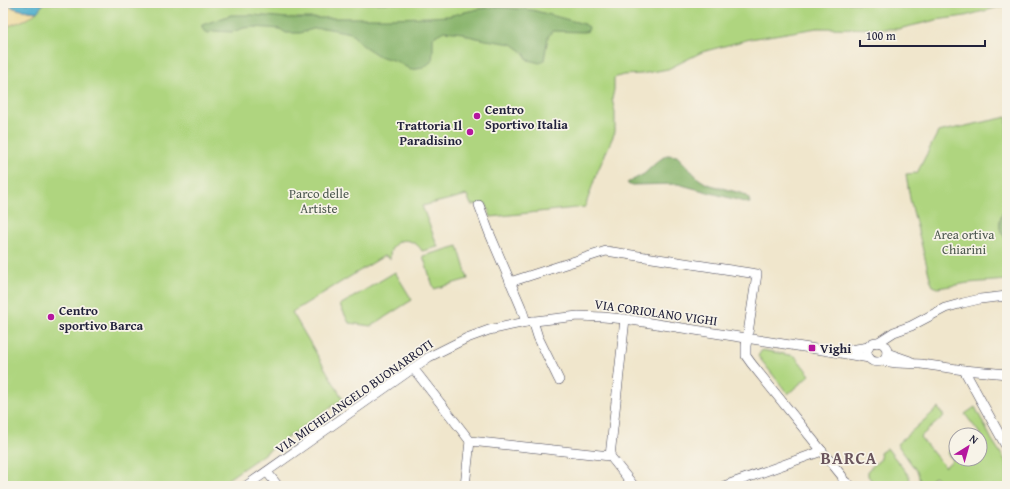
<svg xmlns="http://www.w3.org/2000/svg" width="1010" height="489" viewBox="0 0 1010 489" font-family="'Gentium Book Plus',serif">
<rect width="100%" height="100%" fill="#f7f3e8"/>
<filter id="ink" filterUnits="userSpaceOnUse"><feTurbulence type="fractalNoise" baseFrequency=".025" numOctaves="2"/><feDisplacementMap in="SourceGraphic" scale="8" xChannelSelector="R" yChannelSelector="G"/><feConvolveMatrix kernelMatrix="1 2 1 2 8 2 1 2 1" color-interpolation-filters="sRGB"/></filter>
<filter id="wash" filterUnits="userSpaceOnUse"><feTurbulence type="fractalNoise" baseFrequency=".012" numOctaves="4" result="noise"/><feDisplacementMap in="SourceGraphic" scale="16" xChannelSelector="R" yChannelSelector="G"/><feGaussianBlur stdDeviation="0.9" result="paint"/><feColorMatrix in="noise" values="0 0 0 0 0 0 0 0 0 0 0 0 0 0 0 0 0 1.4 0 .05"/><feComposite in="paint" operator="in"/></filter>
<g filter="url(#wash)">
<rect width="100%" height="100%" fill="#f0e6cc"/>
<!-- green -->
<g fill="#afd57f" stroke="#687c5d">
<path d="M3,3H7L10,7L36,12L44,3H1007V5L965,16L936,20L898,29L817,28L750,39L702,52L668,69L641,74L623,75L614,78V90L612,99L615,112V132L596,175L585,207L491,217L486,204L471,205L467,195L422,206L438,247L422,251C417,241 400,235 393,247C390,250 390,255 390,259L387,257L384,256L292,312L343,399L218,486H3Z"/>
<path d="M1007,117V280L968,283L938,288L933,286L931,282L910,199L906,174L917,173L938,132Z"/>
<path d="M458,246L468,279L434,289L423,256Z"/>
<path d="M395,272L412,300L371,326L349,323L340,305Z"/>
<path d="M762,350L795,356L810,375L788,394L758,356Z"/>
<path d="M975,407L992,440L1007,463V486H943L935,476L928,482L931,486H921L918,473L897,444L938,408L944,416L920,437L945,467L953,460L947,453L955,446L956,448V459H965L968,462L972,459H980V453L981,452L980,451V447L986,442L965,414Z"/>
<path d="M887,448L909,476L911,486H876L868,476V470L881,459L880,453Z"/>
</g>
<!-- forest -->
<g fill="#8bb66e" stroke="#566c54">
<path d="M495,7L532,10L584,24L589,27L588,31L584,32L552,31L548,37L544,60L540,63L528,60L523,52L512,44L486,40L468,36L463,33L444,31L433,37V52L432,61L423,68L411,70L396,61L379,56L362,45L351,33L324,28L313,29L300,33H286L280,29L254,27L244,28L232,32L212,31L209,33L205,32L202,28V25L231,15H253L288,18H388L431,17L448,16L478,9Z"/>
<path d="M667,155L677,156L699,179L707,184L744,194L749,199L750,203H748L678,184L629,185L627,183L644,174L658,161Z"/>
<path d="M1007,207V241C1005,238 1003,235 1001,232C998,226 1000,211 1007,207Z"/>
</g>
<!-- sand -->
<path fill="#eeda9e" stroke="#887e6c" d="M3,3H7C14,11 26,10 37,12C26,21 16,23 3,28Z"/>
<!-- water -->
<path fill="#4daecc" stroke="#386884" d="M7,3H44L37,12C26,10 14,11 7,3Z"/>
</g>
<g filter="url(#ink)">
<g fill="none" stroke-linecap="round" stroke-linejoin="round">
<!-- minor casing -->
<g stroke="#413f51" stroke-width="10">
<g id="minor">
<path d="M479,205L489,232L521,307L526,322L578,316L603,317L625,319L835,352L869,358"/>
<path d="M510,282L606,251L757,274L746,346V356L751,363L842,476L843,480"/>
<path d="M625,319L610,456L634,486"/>
<path d="M533,321L538,337L559,380"/>
<circle cx="877" cy="352" r="10"/>
<path d="M877,343L894,332L911,326L945,308L963,303L980,299L1007,296"/>
<path d="M843,351L869,347"/>
<path d="M887,353L910,361"/>
<path d="M882,361L897,363L921,364L964,370L1007,374"/>
<path d="M413,368L470,441L610,456"/>
<path d="M964,370L1007,448"/>
<path d="M267,472L278,486"/>
<path d="M843,480L851,486"/>
<path d="M246,486L429,357L467,338L489,330L526,322"/>
<path d="M465,486L470,441"/>
<path d="M724,486L822,451"/>
</g>
</g>
<!-- minor -->
<use href="#minor" stroke="#fff" stroke-width="9"/>
</g>
</g>
<!-- markers -->
<g fill="#b5179e" stroke="#f7f3e8" stroke-width="1.5">
<circle cx="477" cy="116" r="4"/>
<circle cx="470" cy="132" r="4"/>
<circle cx="51" cy="317" r="4"/>
<rect x="808" y="344" width="8" height="8" rx="2"/>
</g>
<g text-anchor="middle" stroke-width="3.5" stroke-linejoin="round" paint-order="stroke">
<!-- poi labels -->
<g font-size="13" font-weight="bold" fill="#22223b" stroke="#f7f3e8" text-anchor="start">
<text x="485" y="114">Centro<tspan x="485" dy="15">Sportivo Italia</tspan></text>
<text x="462" y="130" text-anchor="end">Trattoria Il<tspan x="462" dy="15">Paradisino</tspan></text>
<text x="59" y="315">Centro<tspan x="59" dy="15">sportivo Barca</tspan></text>
<text x="820" y="353">Vighi</text>
</g>
<!-- park labels -->
<g font-size="13" fill="#4c584f" stroke="#f7f3e8">
<text x="319" y="198">Parco delle<tspan x="319" dy="15">Artiste</tspan></text>
<text x="964" y="239">Area ortiva<tspan x="964" dy="15">Chiarini</tspan></text>
</g>
<!-- street labels -->
<g font-size="13" fill="#22223b" stroke="#f7f3e8">
<text transform="translate(656 312) rotate(8)" y="5">VIA CORIOLANO VIGHI</text>
<text transform="translate(354 396) rotate(-35)" y="5">VIA MICHELANGELO BUONARROTI</text>
</g>
<!-- district labels -->
<g font-size="17" font-weight="bold" letter-spacing="1" fill="#69545c" stroke="#f7f3e8">
<text x="849" y="464">BARCA</text>
</g>
</g>
<!-- margin -->
<rect width="1010" height="489" fill="none" stroke="#f7f3e8" stroke-width="16"/>
<!-- north arrow -->
<g transform="translate(968 447) rotate(37)"><circle r="19" fill="#f7f3e8" stroke="#a29fa3"/>
<path d="M0-3L7 15L0 10L-7 15Z" fill="#b5179e"/>
<text y="-6" font-size="11" font-weight="bold" text-anchor="middle" fill="#22223b">N</text>
</g>
<!-- scale -->
<path d="M860 40v6h125v-6" fill="none" stroke="#22223b" stroke-width="2"/>
<text x="866" y="40" font-size="12" fill="#22223b" stroke="#f7f3e8" stroke-width="3" paint-order="stroke">100 m</text>
</svg>
